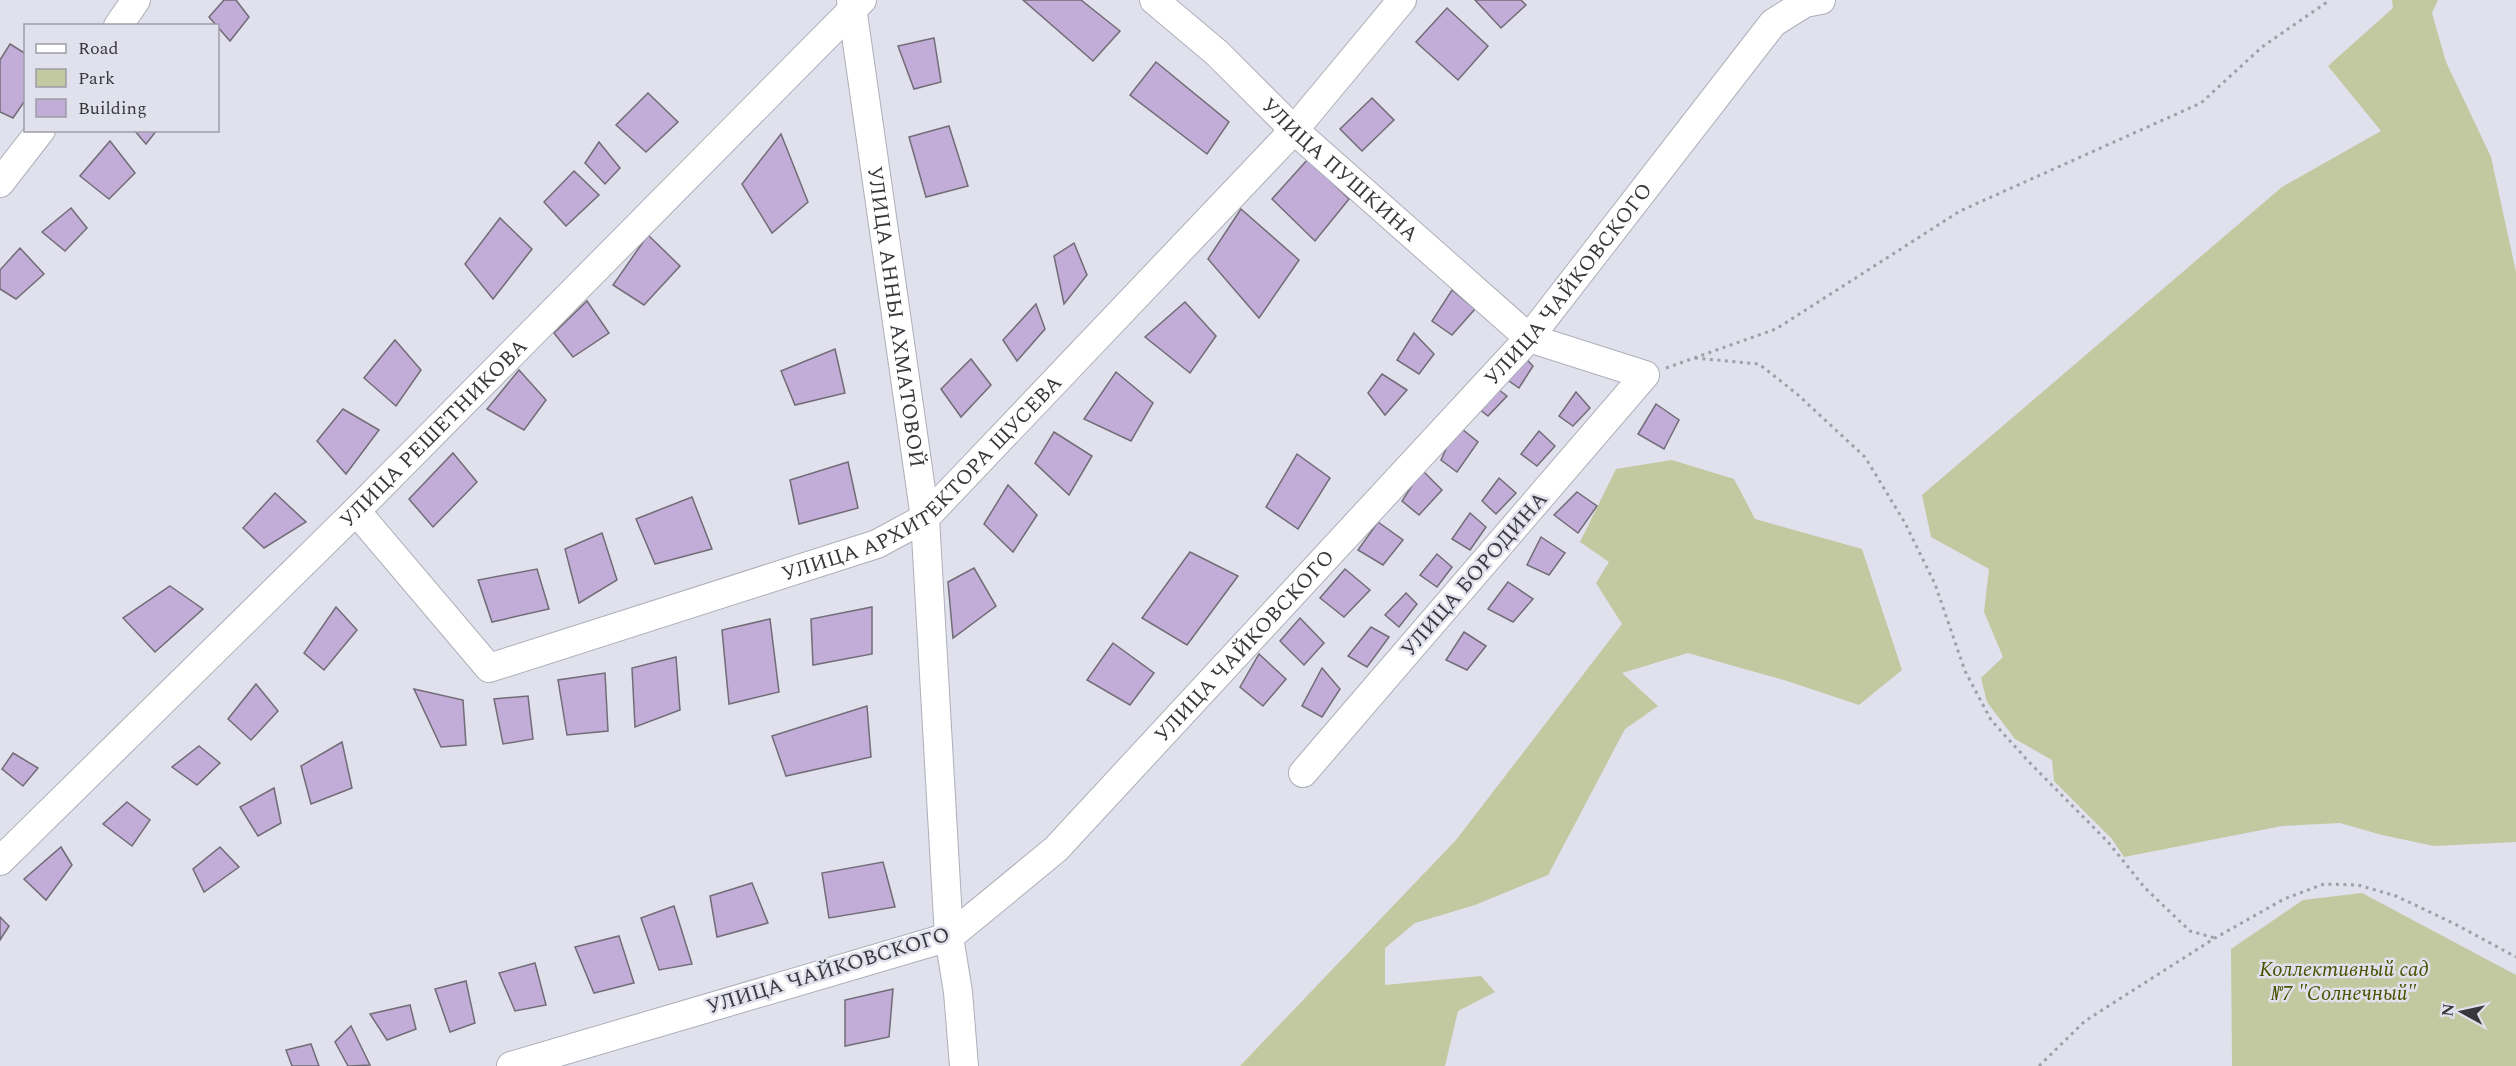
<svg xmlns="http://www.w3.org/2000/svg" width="2516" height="1066" viewBox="0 0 2516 1066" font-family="Spectral,serif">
<rect width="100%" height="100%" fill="#e0e1ec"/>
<!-- green -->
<g fill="#c2c8a0">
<path d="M2392,0H2438L2432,13L2446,62L2491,157L2516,272V842L2434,846L2382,835L2340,823L2282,826L2124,857L2112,839L2054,781L2052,760L2015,739L1987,702L1981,678L2003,657L1984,612L1989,569L1931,537L1922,495L2282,187L2381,131L2328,66L2393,8Z"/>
<path d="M1672,460L1734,479L1755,519L1862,549L1902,670L1859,705L1784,680L1688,653L1622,673L1658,706L1625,729L1548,875L1475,905L1415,923L1385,948V985L1481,976L1495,992L1458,1011L1445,1066H1240L1456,840L1622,624L1596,583L1609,562L1580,542L1616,469Z"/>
<path d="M2362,893L2516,975V1066H2232L2231,949L2303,900Z"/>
</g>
<!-- building -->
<g fill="#c2add9" stroke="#716c76" stroke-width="1.5">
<path d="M224,0H236L249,17L230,41L209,17Z"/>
<path d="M1023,0H1081L1120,31L1093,61Z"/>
<path d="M1475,0H1521L1526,5L1501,28Z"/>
<path d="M1447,8L1488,46L1458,80L1416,42Z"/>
<path d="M934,38L941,82L914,89L898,46Z"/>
<path d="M10,44L26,54V99L13,118L0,112V60Z"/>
<path d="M1156,62L1229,122L1207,154L1130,95Z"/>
<path d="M648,93L678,122L646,152L616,125Z"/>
<path d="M1372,98L1394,120L1362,151L1340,129Z"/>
<path d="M949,126L968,186L926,197L909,137Z"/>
<path d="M134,130H157L146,144Z"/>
<path d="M781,134L808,202L772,233L742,184Z"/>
<path d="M110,141L135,173L109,199L80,176Z"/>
<path d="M599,142L620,168L605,184L585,163Z"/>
<path d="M1308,159L1349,199L1315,241L1272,199Z"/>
<path d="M574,171L599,195L566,226L544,202Z"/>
<path d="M71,208L87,228L65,251L42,232Z"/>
<path d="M1241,209L1299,260L1259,318L1208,259Z"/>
<path d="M500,218L532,249L493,299L465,264Z"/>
<path d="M648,235L680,266L644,305L613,285Z"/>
<path d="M1074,243L1087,275L1064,304L1054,256Z"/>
<path d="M20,248L44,274L16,299L0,289V270Z"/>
<path d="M1452,290L1475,309L1452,335L1432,321Z"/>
<path d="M587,301L609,333L573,357L554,333Z"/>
<path d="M1185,302L1216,336L1190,373L1145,337Z"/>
<path d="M1036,304L1045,329L1017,361L1003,340Z"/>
<path d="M1414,333L1434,354L1419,374L1397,360Z"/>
<path d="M395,340L421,370L396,406L364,378Z"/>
<path d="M1512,344L1533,366L1519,388L1496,372Z"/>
<path d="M835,349L845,393L795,405L781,371Z"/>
<path d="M971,359L991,385L961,417L941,389Z"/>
<path d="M519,370L546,400L524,430L487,409Z"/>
<path d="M1116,372L1153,403L1131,441L1084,419Z"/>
<path d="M1382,374L1407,390L1385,415L1368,393Z"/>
<path d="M1486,380L1507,396L1488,416L1470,402Z"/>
<path d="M1576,392L1590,408L1573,426L1559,416Z"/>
<path d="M1656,404L1679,420L1664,449L1638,434Z"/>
<path d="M343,409L379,430L346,474L317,441Z"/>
<path d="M1457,425L1478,442L1457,472L1441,460Z"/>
<path d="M1539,431L1555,446L1537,466L1521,454Z"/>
<path d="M1054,432L1092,456L1069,495L1035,463Z"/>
<path d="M453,453L477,482L433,527L409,499Z"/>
<path d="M1297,454L1330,478L1298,529L1266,507Z"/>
<path d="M848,462L858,508L799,524L790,480Z"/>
<path d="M1422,470L1442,490L1419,515L1402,501Z"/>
<path d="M1499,478L1516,493L1496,514L1482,501Z"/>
<path d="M1008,485L1037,515L1013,552L984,524Z"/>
<path d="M1577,492L1597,506L1578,533L1554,515Z"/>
<path d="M275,493L306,522L264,548L243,528Z"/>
<path d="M692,497L712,549L655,564L636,519Z"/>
<path d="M1470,513L1486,527L1470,550L1452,539Z"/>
<path d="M1378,522L1403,540L1383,565L1358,550Z"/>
<path d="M602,533L617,580L579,603L565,549Z"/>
<path d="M1541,537L1565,553L1549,575L1527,565Z"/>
<path d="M1190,552L1238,576L1187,645L1142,618Z"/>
<path d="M1437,554L1452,567L1437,587L1420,575Z"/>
<path d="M974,568L996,606L953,638L948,582Z"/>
<path d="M537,569L549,609L492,622L478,580Z"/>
<path d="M1345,569L1370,590L1344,617L1320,598Z"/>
<path d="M1508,582L1533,599L1513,622L1488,609Z"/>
<path d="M170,586L203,609L155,652L123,618Z"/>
<path d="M1406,593L1417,604L1399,627L1385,615Z"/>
<path d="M336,607L357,630L324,670L304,653Z"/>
<path d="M872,607V654L813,665L811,619Z"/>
<path d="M1300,618L1324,643L1304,665L1280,641Z"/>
<path d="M770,619L779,692L729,704L722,630Z"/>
<path d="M1371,627L1389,637L1367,667L1348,656Z"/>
<path d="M1464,632L1486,646L1467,670L1446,660Z"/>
<path d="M1113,643L1154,673L1130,705L1087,680Z"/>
<path d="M1259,654L1286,679L1263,706L1240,687Z"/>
<path d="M676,657L680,710L635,727L632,668Z"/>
<path d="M1322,668L1340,689L1322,717L1302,706Z"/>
<path d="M605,673L608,731L567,735L558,680Z"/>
<path d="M256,684L278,711L251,740L228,719Z"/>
<path d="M414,689L463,700L466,745L441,747Z"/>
<path d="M528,696L533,739L503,744L494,699Z"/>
<path d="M867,706L871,757L786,776L772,736Z"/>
<path d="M342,742L352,788L311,804L301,766Z"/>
<path d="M199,746L220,763L197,785L172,767Z"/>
<path d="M13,753L38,768L23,786L2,769Z"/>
<path d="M274,788L281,823L258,836L240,807Z"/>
<path d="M127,802L150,820L132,846L103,824Z"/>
<path d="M61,847L72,865L46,900L24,879Z"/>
<path d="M220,847L239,867L204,892L193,869Z"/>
<path d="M883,862L895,907L829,918L822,873Z"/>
<path d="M752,883L768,923L717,937L710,896Z"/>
<path d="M674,906L692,964L659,970L641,918Z"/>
<path d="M0,917L9,926L0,940Z"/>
<path d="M619,936L634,983L594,993L575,947Z"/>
<path d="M535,963L546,1005L515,1011L499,973Z"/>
<path d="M466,981L475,1023L450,1032L435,989Z"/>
<path d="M893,989L889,1037L845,1046V1000Z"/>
<path d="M410,1005L416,1029L387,1040L370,1014Z"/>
<path d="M351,1026L370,1065L348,1066L335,1042Z"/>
<path d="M311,1044L319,1066H292L286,1050Z"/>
</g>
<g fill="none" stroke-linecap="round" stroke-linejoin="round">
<!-- minor casing -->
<g stroke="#adafb9" stroke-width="30">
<g id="minor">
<path id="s1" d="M851,0L925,518L949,937L958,992L964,1066"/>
<path id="s2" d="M1154,0L1217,53L1294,130L1529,338L1645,375L1303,773"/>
<path d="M118,26L136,0"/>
<path d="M0,183L41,130"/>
<path id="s3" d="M356,511L489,668L877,544L925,518L1294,130L1402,0"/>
<path id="s4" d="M0,861L356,511L862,0"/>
<path id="s5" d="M511,1066L949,937L1056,849L1529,338L1773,23L1805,3L1821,0"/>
</g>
</g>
<!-- path -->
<g stroke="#9f9fa8" stroke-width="3" stroke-dasharray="3 4.5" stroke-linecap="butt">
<path d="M1695,358L1759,364L1797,394L1865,457L1905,523L1935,584L1965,671L1991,720L2029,762L2108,842L2145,888L2190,931L2215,938"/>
<path d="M1666,368L1776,329L1960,211L2201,103L2262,47L2330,0"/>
<path d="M2039,1066L2085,1021L2215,938L2284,899L2324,884L2358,885L2396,896L2455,924L2516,957"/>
</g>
<!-- minor -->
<use href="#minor" stroke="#fff" stroke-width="28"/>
</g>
<g text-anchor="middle" stroke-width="5" stroke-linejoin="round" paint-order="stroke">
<!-- street labels -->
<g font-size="21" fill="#38383c" stroke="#e0e1ec">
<text dy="7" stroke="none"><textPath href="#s2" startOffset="252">УЛИЦА ПУШКИНА</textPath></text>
<text dy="7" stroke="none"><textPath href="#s5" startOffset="1358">УЛИЦА ЧАЙКОВСКОГО</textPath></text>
<text dy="7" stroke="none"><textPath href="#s1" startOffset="320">УЛИЦА АННЫ АХМАТОВОЙ</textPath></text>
<text dy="7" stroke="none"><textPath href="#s4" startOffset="609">УЛИЦА РЕШЕТНИКОВА</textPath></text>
<text dy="7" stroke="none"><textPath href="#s3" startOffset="687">УЛИЦА АРХИТЕКТОРА ЩУСЕВА</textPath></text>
<text transform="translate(1474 574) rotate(-49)" y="7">УЛИЦА БОРОДИНА</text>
<text dy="7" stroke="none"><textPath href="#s5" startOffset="872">УЛИЦА ЧАЙКОВСКОГО</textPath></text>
<text transform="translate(828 970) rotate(-17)" y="7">УЛИЦА ЧАЙКОВСКОГО</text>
</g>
<!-- park labels -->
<g font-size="21" font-style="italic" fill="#4b5100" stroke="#e0e1ec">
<text x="2344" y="976">Коллективный сад<tspan x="2344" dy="24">№7 "Солнечный"</tspan></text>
</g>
</g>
<!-- legend -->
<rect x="24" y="24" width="195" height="108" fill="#e0e1ec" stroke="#9d9da6" stroke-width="1.5"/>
<rect x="36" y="44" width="30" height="9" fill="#ffffff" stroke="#9d9da6" stroke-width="1.5"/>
<text x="78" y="54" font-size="18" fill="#38383c">Road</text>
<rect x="36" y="69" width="30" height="18" fill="#c2c8a0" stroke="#9d9da6" stroke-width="1.5"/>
<text x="78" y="84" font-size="18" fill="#38383c">Park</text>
<rect x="36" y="99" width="30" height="18" fill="#c2add9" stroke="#9d9da6" stroke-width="1.5"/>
<text x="78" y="114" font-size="18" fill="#38383c">Building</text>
<!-- north arrow -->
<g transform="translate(2462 1012) rotate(278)" stroke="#e0e1ec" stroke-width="4.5" paint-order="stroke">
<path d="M0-4.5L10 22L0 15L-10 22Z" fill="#38383c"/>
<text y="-9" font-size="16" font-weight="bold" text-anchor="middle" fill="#38383c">N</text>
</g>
</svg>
